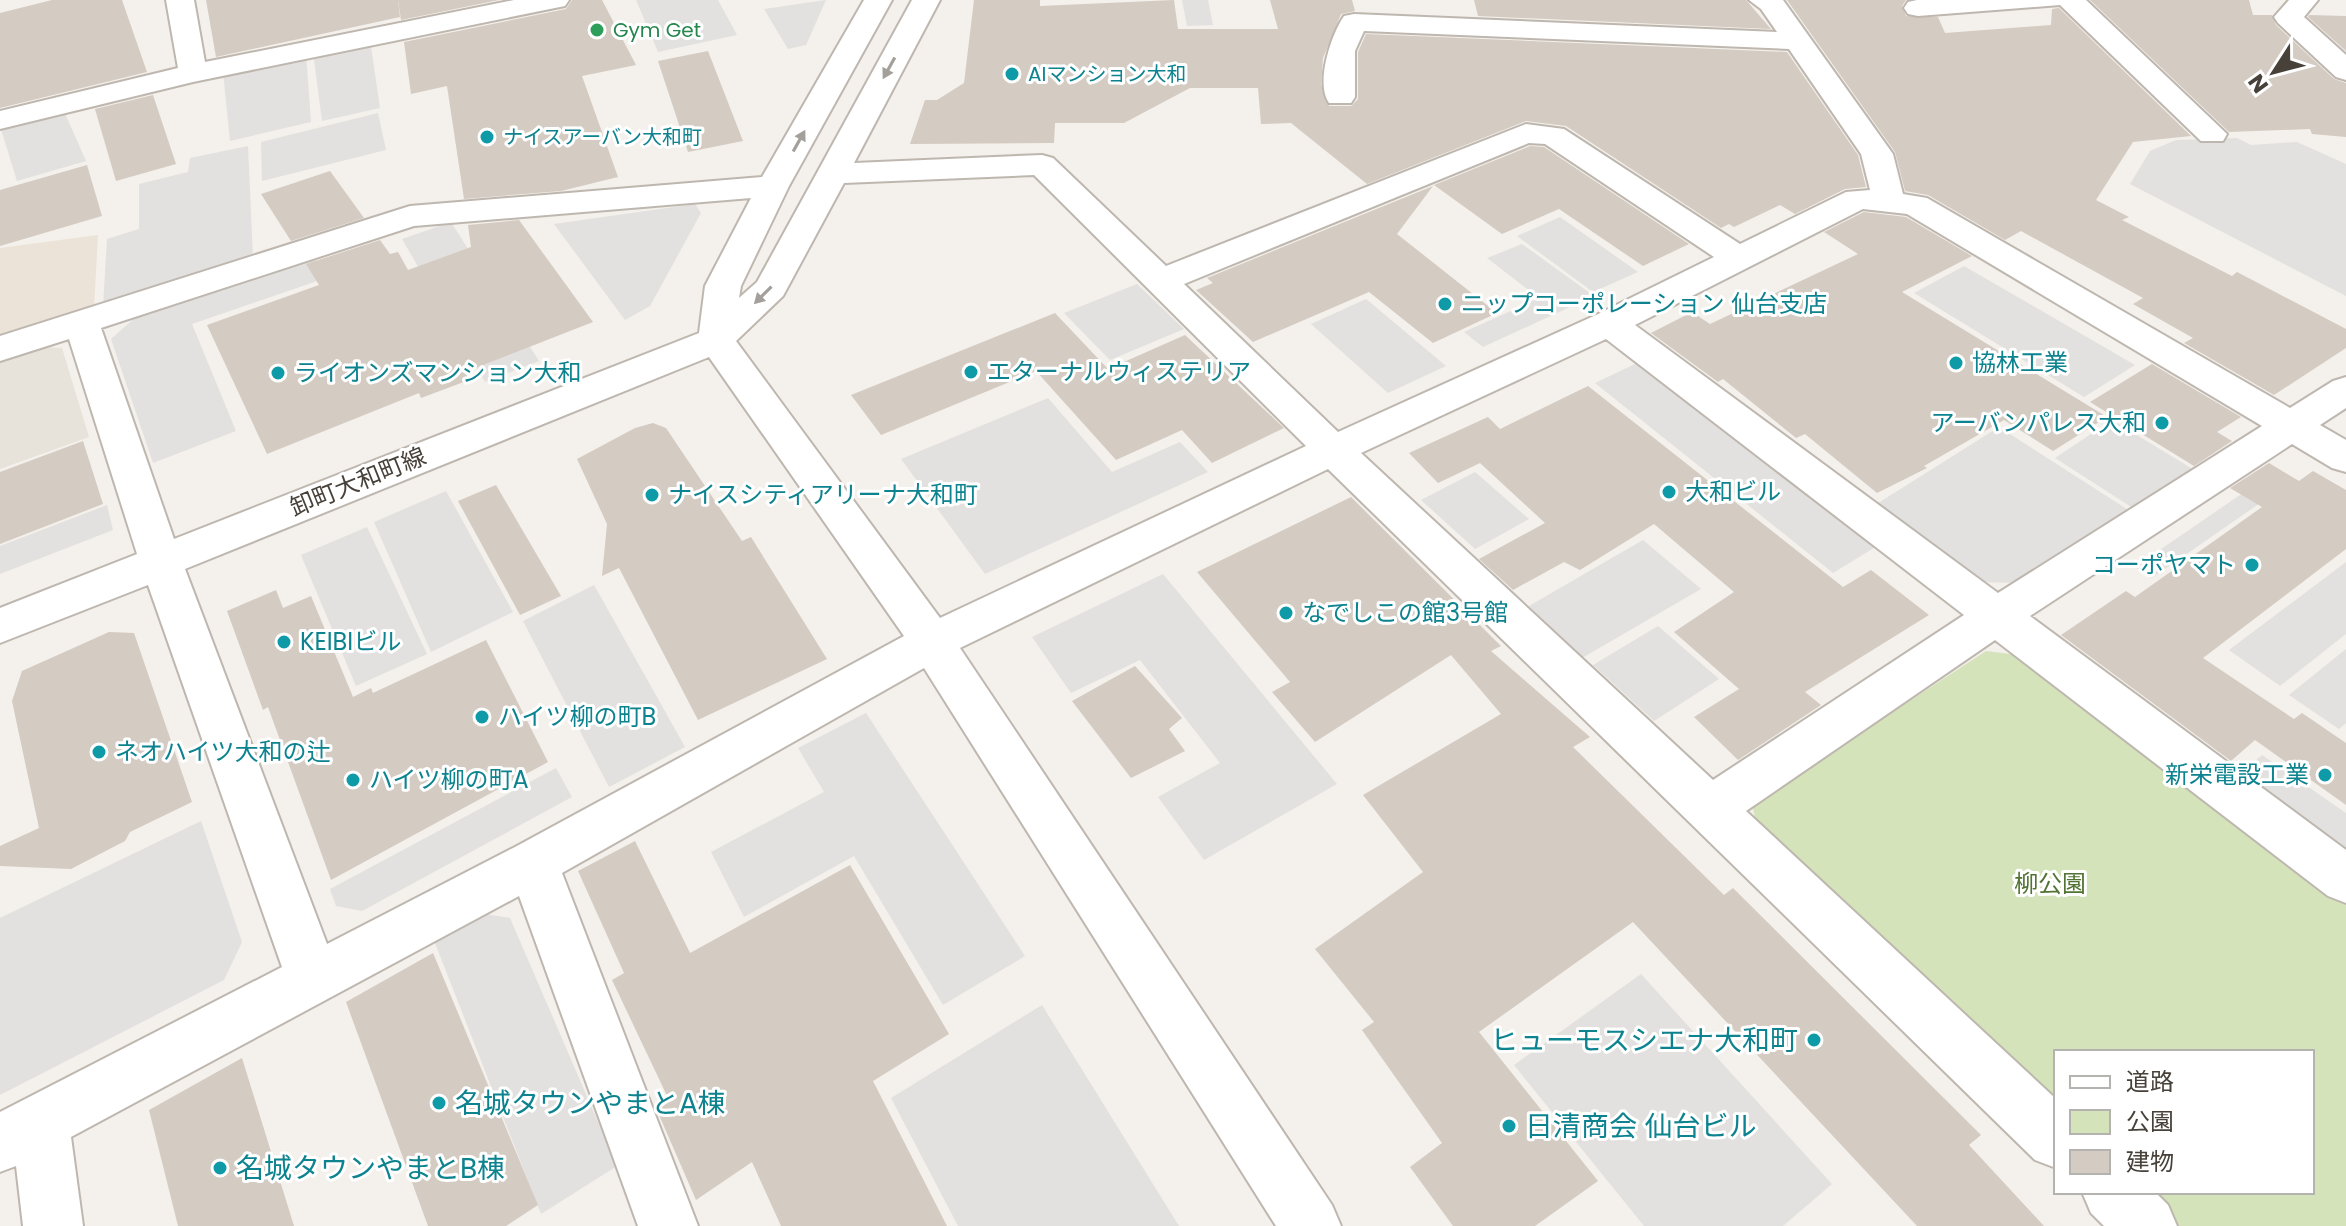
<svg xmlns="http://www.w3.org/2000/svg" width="2346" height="1226" viewBox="0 0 2346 1226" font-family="Poppins,'Noto Sans JP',sans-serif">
<rect width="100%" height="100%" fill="#f4f0eb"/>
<!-- residential -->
<path fill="#e7e2da" d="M43,347L62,348L89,437L0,469V361Z"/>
<!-- education -->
<path fill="#ebe3d7" d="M98,235L94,308L0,340V248Z"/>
<!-- green -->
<path fill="#d4e3b9" d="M1986,651L2018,655L2346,897V1226H2172L2136,1192H2312V1052H2056V1116L1759,837L1752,804Z"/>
<!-- parking -->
<g fill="#e3e1df">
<path d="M636,0H718L737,35L658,52Z"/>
<path d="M826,0L806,45L788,49L764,9Z"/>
<path d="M1182,0H1208L1213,25L1187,26Z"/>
<path d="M370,40L380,108L322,121L313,52Z"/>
<path d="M306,54L311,122L230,141L223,72Z"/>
<path d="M63,109L86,161L17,181L0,126Z"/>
<path d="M378,113L386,150L262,181L261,142Z"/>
<path d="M2237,138L2251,145L2297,142L2346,164V296L2130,184L2150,151L2176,140Z"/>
<path d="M248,146L253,258L103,307L107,239L139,229V184L188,172L190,158Z"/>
<path d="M695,204L701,213L650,306L625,320L554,224Z"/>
<path d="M1560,217L1638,272L1593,292L1517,236Z"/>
<path d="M451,222L539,361L485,382L402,239Z"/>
<path d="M1522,244L1594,296L1483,347L1464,332L1539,298L1487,258Z"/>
<path d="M313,256L326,278L192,324L236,431L153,463L111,339L137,316Z"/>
<path d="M1964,266L2135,365L2084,397L1914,293Z"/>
<path d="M1137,284L1184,329L1110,360L1064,313Z"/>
<path d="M1366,299L1446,366L1388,393L1311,324Z"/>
<path d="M1637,363L1877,546L1833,573L1595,383Z"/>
<path d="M1048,398L1112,472L1180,442L1208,472L985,574L901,459Z"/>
<path d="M2112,420L2196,471L2139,512L2055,458Z"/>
<path d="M1999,427L2130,511L2020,583L1977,582L1875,505Z"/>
<path d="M1475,472L1529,519L1475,549L1421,500Z"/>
<path d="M2272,473L2289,483L2152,578L2135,567Z"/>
<path d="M446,491L513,612L431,652L374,522Z"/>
<path d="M107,505L113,530L0,574V546Z"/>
<path d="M367,527L427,654L356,686L301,555Z"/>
<path d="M1643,540L1701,589L1582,658L1529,606Z"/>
<path d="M2346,562V634L2280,686L2229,650Z"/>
<path d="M1163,574L1337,784L1204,860L1158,797L1220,763L1140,660L1071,693L1032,637Z"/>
<path d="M594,585L685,747L609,787L523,621Z"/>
<path d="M1658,626L1719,679L1654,721L1593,665Z"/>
<path d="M2346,649V723L2339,729L2289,695Z"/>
<path d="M866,713L1025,956L943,1005L854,856L744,917L711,852L824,792L798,748Z"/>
<path d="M2262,755L2346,813V856L2237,777Z"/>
<path d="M556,768L572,797L362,911L336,906L330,889Z"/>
<path d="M201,821L242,942L224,980L0,1095V918Z"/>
<path d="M479,913L510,918L617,1166L541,1214L433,938Z"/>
<path d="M1641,974L1832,1184L1783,1226H1644L1514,1065Z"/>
<path d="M1042,1005L1179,1226H958L891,1098Z"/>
</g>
<!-- building -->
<g fill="#d4cbc2">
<path d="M52,0H122L147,72L0,108V13Z"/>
<path d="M206,0H398L400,17L216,57Z"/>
<path d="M398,0H499L401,20Z"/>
<path d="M572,0H602L636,65L582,76L618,177L561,191L464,199L447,86L411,94L404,42L566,9Z"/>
<path d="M974,0H1040V6L1174,0L1178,29H1278L1270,0H1352L1355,11L1341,14L1323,58L1321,84L1329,106H1351L1358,99V52L1366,34L1787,52L1858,155L1866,187L1845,189L1795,214L1780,205L1734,227L1729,224L1721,228L1566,126L1526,121L1367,184L1291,123L1261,124L1258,88H1190L1124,123H1055L1054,143L910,144L925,100H937L964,83Z"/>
<path d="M1474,0H1746L1771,29L1478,16Z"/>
<path d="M1787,0H1906L1902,6L1906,16L1938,17L1945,33L2051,25L2052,9L2059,8L2191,136L2133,142L2096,200L2129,217L2122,220L2232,276L2237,272L2346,329V348L2274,395L2184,343L2193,338L2133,304L2143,298L2021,231L2005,240L1928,195L1905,191L1895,152Z"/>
<path d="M2090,0H2249L2253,15H2272L2276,25L2334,79L2346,83V137L2312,134L2310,129L2229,132Z"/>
<path d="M2309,15L2346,16V51L2308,17Z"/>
<path d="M708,51L743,141L688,152L658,61Z"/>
<path d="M153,95L176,164L116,181L95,109Z"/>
<path d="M1530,146L1544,147L1689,244L1643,266L1559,209L1502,234L1434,185Z"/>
<path d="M87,165L102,216L0,246V190Z"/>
<path d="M330,171L364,218L291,241L261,194Z"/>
<path d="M1433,186L1397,234L1497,313L1433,343L1369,292L1253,342L1196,290L1213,283L1207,278Z"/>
<path d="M1864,212L1906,217L1972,256L1902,292L2107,417L2053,451L2004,420L1924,466L1927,468L1877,493L1805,434L1796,438L1723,379L1718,382L1651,333L1692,312L1710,324L1858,254L1824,232Z"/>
<path d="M519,220L593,322L465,372L469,380L421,398L419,393L267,454L207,325L319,285L306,264L380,240L390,254L398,252L408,270L471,247L468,225Z"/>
<path d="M1055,313L1108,369L1185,335L1284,428L1212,463L1182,430L1116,460L1036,371L881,435L851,395Z"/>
<path d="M2152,364L2241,417L2217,432L2232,441L2194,466L2090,402Z"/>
<path d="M1588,386L1843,587L1871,570L1929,615L1805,692L1821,705L1738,760L1694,717L1739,689L1674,632L1734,592L1654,524L1580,570L1564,562L1513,590L1479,559L1545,523L1480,463L1438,483L1409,453L1488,417L1500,429Z"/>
<path d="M653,423L666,428L742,541L751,537L827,659L698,720L619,568L602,576L607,524L577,459L635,428Z"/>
<path d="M83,441L103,504L0,544V472Z"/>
<path d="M2269,463L2299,481L2313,471L2346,490V549L2203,658L2294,719L2302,713L2346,743V805L2255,740L2231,761L2061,635L2126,591L2135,597L2262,507L2230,488Z"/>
<path d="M496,485L561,596L520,615L458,501Z"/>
<path d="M1351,497L1501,646L1491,651L1590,737L1573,747L1724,895L1733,888L1981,1135L1969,1145L2044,1226H1917L1633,922L1479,1032L1598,1181L1535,1226H1453L1410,1167L1442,1143L1362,1030L1374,1022L1315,949L1423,872L1363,795L1501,714L1451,655L1315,742L1272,692L1290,682L1197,572Z"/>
<path d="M276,590L283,608L311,596L353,697L371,688L373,693L486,640L548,762L331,880L268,707L263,710L227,611Z"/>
<path d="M109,632L134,633L192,802L130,832L125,841L71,869L0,866V846L39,828L12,701L22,671Z"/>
<path d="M1135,666L1182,718L1169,729L1185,751L1131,778L1072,701Z"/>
<path d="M635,841L690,953L850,865L949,1034L873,1081L947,1226H781L752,1162L696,1200L656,1108L669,1100L612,980L624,973L578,871Z"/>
<path d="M433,953L538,1205L506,1226H428L346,1002Z"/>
<path d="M242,1058L294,1226H178L149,1110Z"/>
</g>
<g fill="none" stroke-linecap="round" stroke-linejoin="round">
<!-- minor casing -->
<g stroke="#beb7af" stroke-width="4">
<g id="minor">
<path d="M166,0H194L205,62L514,0H569L565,6L555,8L193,82L0,129V111L178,68Z"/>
<path d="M864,0H892L789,186L741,286L739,298L757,282L912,0H940L854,163L1042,155L1053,158L1166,266L1526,124L1564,129L1740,244L1846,192L1870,190L1861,154L1789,49L1364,31L1355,51V97L1351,103H1329C1315,83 1331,35 1344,16L1354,14L1777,32L1761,9L1749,0H1783L1893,154L1903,194L1927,198L2290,408L2333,381L2346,377V408L2320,425L2346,440V472L2332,468L2292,444L2030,616L2346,850V903L2328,896L1995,640L1746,811L2056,1099V1168L2035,1160L1328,469L960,648L1332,1205L1341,1226H1276L924,668L562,873L698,1226H638L519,896L71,1137L83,1226H23L16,1166L0,1172V1112L282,967L148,585L0,643V608L137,554L69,339L0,361V336L410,206L762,177ZM1529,143L1545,144L1714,257L1596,315L1338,432L1184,284ZM1034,175L1306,446L940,618L736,341L783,296L844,183ZM751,198L705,286L699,333L174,539L101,328L414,226ZM1863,209L1907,214L2262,426L1998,593L1635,325ZM1606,339L1964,615L1713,780L1361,453ZM709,357L904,636L515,847L327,944L185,569Z"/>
<path d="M1917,0H2086L2227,134L2223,141H2201L2060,5L1918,16L1908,14L1904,8L1908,2Z"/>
<path d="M2289,0H2318L2304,17L2346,55V80L2336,77L2278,23L2274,17Z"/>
<path d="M2082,1192H2155L2168,1205L2177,1226H2104L2091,1213Z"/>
</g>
</g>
<!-- minor -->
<use href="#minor" fill="#fff" fill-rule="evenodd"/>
</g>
<!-- one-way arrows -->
<defs><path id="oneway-solid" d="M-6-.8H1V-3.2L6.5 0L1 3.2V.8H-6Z" transform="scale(2)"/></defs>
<g fill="#a3a09c">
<use href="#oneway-solid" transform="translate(889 68) rotate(119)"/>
<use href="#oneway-solid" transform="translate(799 141) rotate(-61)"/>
<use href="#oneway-solid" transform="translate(763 295) rotate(135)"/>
</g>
<!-- markers -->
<circle fill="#2e9e5b" stroke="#fff" stroke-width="3" cx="597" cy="30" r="8"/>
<g fill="#0f9aa8" stroke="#fff" stroke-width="3">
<circle cx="1012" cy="74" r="8"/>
<circle cx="487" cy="137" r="8"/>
<circle cx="1445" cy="304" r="8"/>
<circle cx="1956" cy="363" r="8"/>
<circle cx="971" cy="372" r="8"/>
<circle cx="278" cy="373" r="8"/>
<circle cx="2162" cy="423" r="8"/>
<circle cx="1669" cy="492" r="8"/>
<circle cx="652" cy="495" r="8"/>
<circle cx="2252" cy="565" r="8"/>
<circle cx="1286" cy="613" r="8"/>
<circle cx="284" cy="642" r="8"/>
<circle cx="482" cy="717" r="8"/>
<circle cx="99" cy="752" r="8"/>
<circle cx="2325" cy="775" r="8"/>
<circle cx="353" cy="780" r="8"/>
<circle cx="1814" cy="1040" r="8"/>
<circle cx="439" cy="1103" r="8"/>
<circle cx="1509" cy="1126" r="8"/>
<circle cx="220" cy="1168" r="8"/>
</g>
<g text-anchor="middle" stroke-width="6" stroke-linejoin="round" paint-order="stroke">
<!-- far-leisure labels -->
<g font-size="20" fill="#27864d" stroke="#fff" text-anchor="start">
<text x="613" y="37">Gym Get</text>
</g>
<!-- far-culture labels -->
<g font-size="20" fill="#0d838f" stroke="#fff" text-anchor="start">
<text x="1028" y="81">AIマンション大和</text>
<text x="503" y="144">ナイスアーバン大和町</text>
</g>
<!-- culture labels -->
<g font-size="24" fill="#0d838f" stroke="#fff" text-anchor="start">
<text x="1461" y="312">ニップコーポレーション 仙台支店</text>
<text x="1972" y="371">協林工業</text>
<text x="987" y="380">エターナルウィステリア</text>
<text x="294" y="381">ライオンズマンション大和</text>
<text x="2146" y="431" text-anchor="end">アーバンパレス大和</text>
<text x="1685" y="500">大和ビル</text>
<text x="668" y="503">ナイスシティアリーナ大和町</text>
<text x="2236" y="573" text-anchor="end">コーポヤマト</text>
<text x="1302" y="621">なでしこの館3号館</text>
<text x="300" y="650">KEIBIビル</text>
<text x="498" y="725">ハイツ柳の町B</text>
<text x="115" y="760">ネオハイツ大和の辻</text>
<text x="2309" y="783" text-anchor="end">新栄電設工業</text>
<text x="369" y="788">ハイツ柳の町A</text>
</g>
<!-- street labels -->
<g font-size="24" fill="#47413a" stroke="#fff">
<text transform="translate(358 482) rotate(-22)" y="8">卸町大和町線</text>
</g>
<!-- park labels -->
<g font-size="24" fill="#527333" stroke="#fff">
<text x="2050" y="892">柳公園</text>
</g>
<!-- near-culture labels -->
<g font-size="28" fill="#0d838f" stroke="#fff" text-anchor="start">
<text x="1798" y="1050" text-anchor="end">ヒューモスシエナ大和町</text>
<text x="455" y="1113">名城タウンやまとA棟</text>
<text x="1525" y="1136">日清商会 仙台ビル</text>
<text x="236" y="1178">名城タウンやまとB棟</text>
</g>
</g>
<!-- legend -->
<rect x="2054" y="1050" width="260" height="144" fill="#ffffff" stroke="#b5b3b0" stroke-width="2"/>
<rect x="2070" y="1076" width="40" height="12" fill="#ffffff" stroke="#b5b3b0" stroke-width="2"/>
<text x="2126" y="1090" font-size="24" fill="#47413a">道路</text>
<rect x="2070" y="1110" width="40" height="24" fill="#d4e3b9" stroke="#b5b3b0" stroke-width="2"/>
<text x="2126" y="1130" font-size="24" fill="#47413a">公園</text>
<rect x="2070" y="1150" width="40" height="24" fill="#d4cbc2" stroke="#b5b3b0" stroke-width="2"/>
<text x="2126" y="1170" font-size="24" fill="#47413a">建物</text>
<!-- north arrow -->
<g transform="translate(2274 72) rotate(234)" stroke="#ffffff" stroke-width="6" paint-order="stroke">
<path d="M0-6L14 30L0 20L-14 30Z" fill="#47413a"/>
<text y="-12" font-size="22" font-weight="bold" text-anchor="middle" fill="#47413a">N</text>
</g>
</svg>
